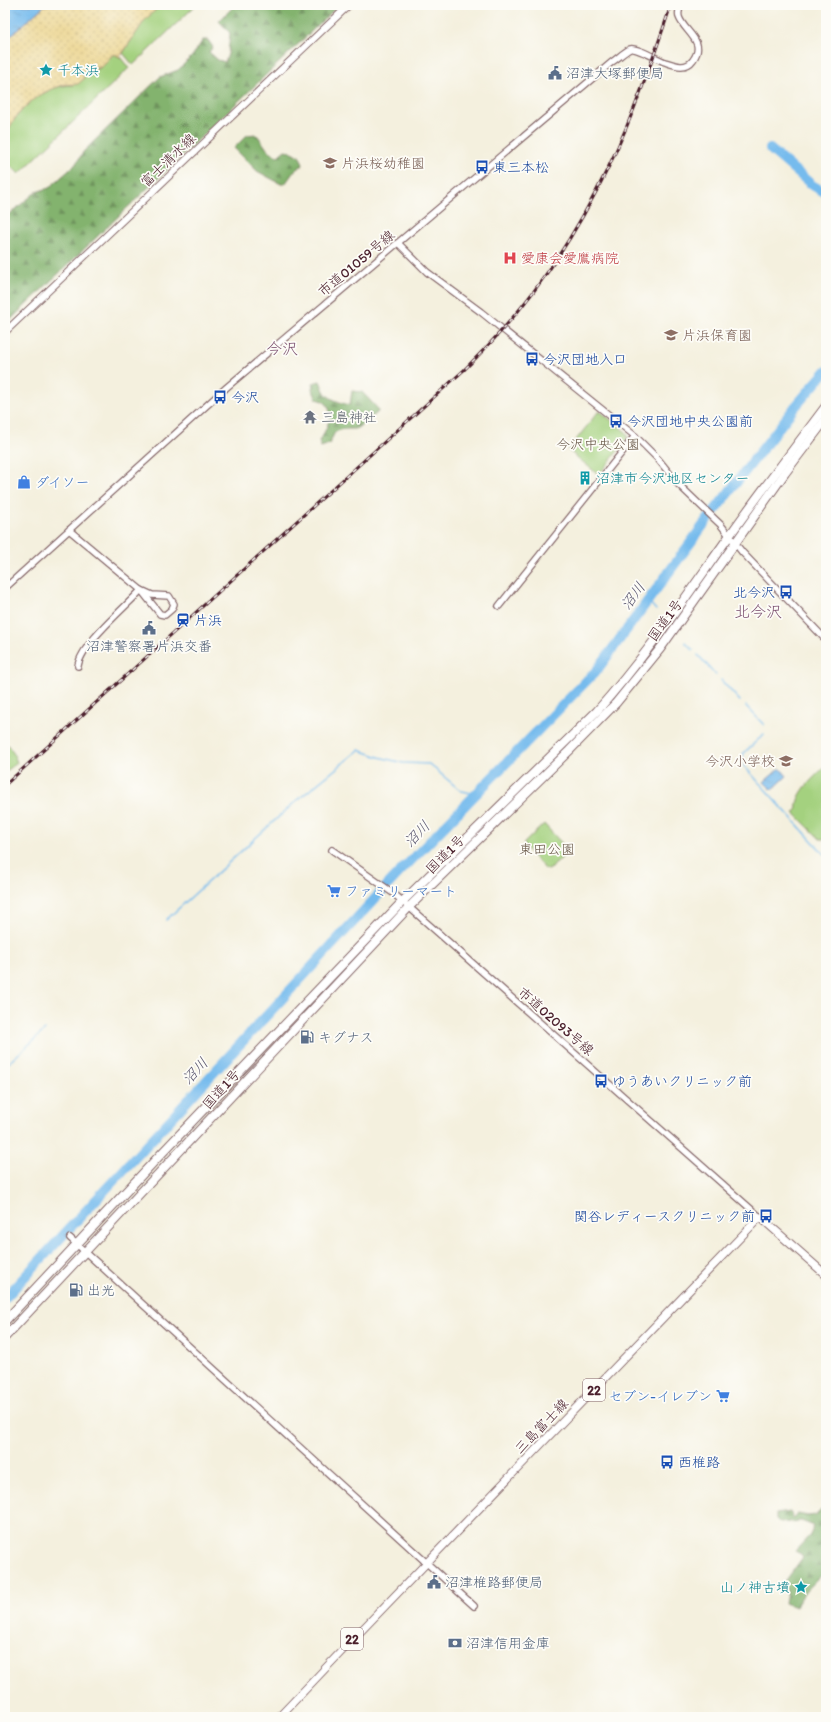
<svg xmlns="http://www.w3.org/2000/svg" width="831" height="1722" viewBox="0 0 831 1722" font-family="Itim,'Klee One',sans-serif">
<defs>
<pattern id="forest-firs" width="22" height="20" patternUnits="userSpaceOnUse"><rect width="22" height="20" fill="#83b36e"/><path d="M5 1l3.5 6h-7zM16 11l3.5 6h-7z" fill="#6d915b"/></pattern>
<pattern id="sand-dots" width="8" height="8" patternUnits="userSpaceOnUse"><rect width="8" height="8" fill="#eeda9e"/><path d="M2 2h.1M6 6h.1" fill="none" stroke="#cebb88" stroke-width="1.8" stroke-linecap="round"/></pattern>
<pattern id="water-ripples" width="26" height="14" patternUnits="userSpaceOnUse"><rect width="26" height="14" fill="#76bbed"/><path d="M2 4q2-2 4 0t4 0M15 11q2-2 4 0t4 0" fill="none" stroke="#68a0cb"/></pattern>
</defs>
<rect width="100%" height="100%" fill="#fdfcf7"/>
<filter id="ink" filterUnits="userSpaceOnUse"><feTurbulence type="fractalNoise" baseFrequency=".025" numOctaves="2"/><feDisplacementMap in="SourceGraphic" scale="8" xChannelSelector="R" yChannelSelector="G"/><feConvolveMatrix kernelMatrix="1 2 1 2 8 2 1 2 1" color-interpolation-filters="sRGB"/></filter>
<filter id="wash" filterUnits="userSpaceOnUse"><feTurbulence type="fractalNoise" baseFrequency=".012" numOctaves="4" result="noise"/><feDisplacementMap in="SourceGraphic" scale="16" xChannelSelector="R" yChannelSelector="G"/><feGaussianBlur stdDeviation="0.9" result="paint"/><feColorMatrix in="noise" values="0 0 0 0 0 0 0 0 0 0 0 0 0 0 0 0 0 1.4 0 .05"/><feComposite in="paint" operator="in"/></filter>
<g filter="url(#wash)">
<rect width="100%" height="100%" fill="#f4f0de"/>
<!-- green -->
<g fill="#a4d17f" stroke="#777855">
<path d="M161,5H192L194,7L133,65L123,53L145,19Z"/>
<path d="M114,54L120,57L129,68L19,174L10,165L5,163C5,155 3,143 6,135C15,110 46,84 74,85L85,71L98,69L105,64L109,58Z"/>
<path d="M598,412H601L627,433L628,438L599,475L568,450Z"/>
<path d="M5,741L14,754L17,763L5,772Z"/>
<path d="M826,766V839H820L794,813L797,810C794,794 816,775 826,766Z"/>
<path d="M544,824L569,851L549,870L545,869L524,846V843Z"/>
</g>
<!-- forest -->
<g fill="url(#forest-firs)" stroke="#66694c">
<path d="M235,5H339L5,325V218L36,192L49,188L75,165L84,151L160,77L178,70L193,55L203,40H208L213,47L209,52L218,60L225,62L228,54L230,33L219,21Z"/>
<path d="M256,134C264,142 266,153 278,156L285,150C294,152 301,154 303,165L295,170L285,184H281L257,171L234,148L247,135Z"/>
<path d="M320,381C322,385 324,393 328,396C333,400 344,404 350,405L352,391L362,392L379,410L377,413L356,429H342L335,432L329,444L321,447L319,441C328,428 339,404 317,399L312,389L313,383Z"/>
<path d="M822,1509L826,1515V1571L806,1591L795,1607L785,1603L787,1591L784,1583L803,1557L801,1554L795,1551L810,1535L814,1526L801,1521L780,1523L776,1519V1514L790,1512L793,1518L798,1514L808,1516L816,1515Z"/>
</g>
<!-- sand -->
<path fill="url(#sand-dots)" stroke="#9c7c64" d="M45,5H161L145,20L120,57L114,54C109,57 108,61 105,64C99,70 92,68 85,71L83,74L84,79L78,84C73,85 68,84 63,85C36,93 16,111 5,137V41Z"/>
<!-- water -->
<g fill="url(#water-ripples)" stroke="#606d8c">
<path d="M5,5H45L5,41Z"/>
<path d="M780,768L787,776L772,790L764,782Z"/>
</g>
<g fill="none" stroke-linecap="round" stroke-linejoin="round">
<!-- stream -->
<g stroke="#76bbed" stroke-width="1.5">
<path d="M648,601L656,610"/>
<path d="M685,642L693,650"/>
<path d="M698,655L716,675"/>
<path d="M721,680L740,701"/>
<path d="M746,706L764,725"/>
<path d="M764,734L743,754L744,766L826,856"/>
<path d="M166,920L295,802L359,750L379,757L403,763L429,764L461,791L477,794"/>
<path d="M5,1066L45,1030"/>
</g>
<!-- river -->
<g stroke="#76bbed" stroke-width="10">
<path d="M770,149L812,185L826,193"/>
<path d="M5,1298L395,877L597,670L705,523L795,407L826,371"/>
</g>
</g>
</g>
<g filter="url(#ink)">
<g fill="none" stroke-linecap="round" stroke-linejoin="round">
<!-- tertiary casing -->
<g stroke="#86686a" stroke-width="8">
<g id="tertiary">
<path d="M398,243L427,272L481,312L635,436L658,459L678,484L721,525L742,552L826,640"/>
<path d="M69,530L141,590L160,614L165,615L172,609L174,604L169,596L152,595L141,590"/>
<path d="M5,588L227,387L612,62C618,58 624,52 630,49C636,47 657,59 665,62C674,65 686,70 693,60C707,41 684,32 679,17C678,12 679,8 682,5"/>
<path d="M499,606L635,436"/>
<path d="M78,666C81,644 125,608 141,590"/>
<path d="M332,850L393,893L760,1217"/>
<path d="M70,1238L474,1606"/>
</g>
</g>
<!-- secondary casing -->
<g stroke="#86686a" stroke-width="8">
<path id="secondary" d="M5,332L349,5"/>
</g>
<!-- primary casing -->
<g stroke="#86686a" stroke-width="9">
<path id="primary" d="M279,1717L359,1633L760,1217L826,1275"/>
</g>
<!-- trunk casing -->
<g stroke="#86686a" stroke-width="10">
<g id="trunk">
<path d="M5,1321L162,1153L402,902L597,711C647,655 687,595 730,535C761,491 794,449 826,406"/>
<path d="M5,1337L409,907L569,751L616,703L660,649L785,473L826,419"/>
</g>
</g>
<!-- tertiary -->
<use href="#tertiary" stroke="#fff" stroke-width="5.5"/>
<!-- secondary -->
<use href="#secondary" stroke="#fff" stroke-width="6"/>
<!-- primary -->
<use href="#primary" stroke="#fff" stroke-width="7"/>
<!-- trunk -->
<use href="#trunk" stroke="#fff" stroke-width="8"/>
<!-- rail casing -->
<g stroke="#4a1f2b" stroke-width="3">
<path id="rail" d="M5,785L464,370C477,357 490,344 502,330C545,282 581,224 609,166C634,114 653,59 671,5"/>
</g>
<!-- rail -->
<use href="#rail" stroke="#fdfcf7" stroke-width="1.5" stroke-dasharray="4.5" stroke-linecap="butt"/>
</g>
</g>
<!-- icons -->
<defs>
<g id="sight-bare" transform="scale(1.08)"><path d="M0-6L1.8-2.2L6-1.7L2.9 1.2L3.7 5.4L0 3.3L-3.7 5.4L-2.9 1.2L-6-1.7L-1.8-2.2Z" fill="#0f9aa8" stroke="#fdfcf7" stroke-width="2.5" paint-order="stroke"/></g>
<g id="civic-bare" transform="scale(1.08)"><path d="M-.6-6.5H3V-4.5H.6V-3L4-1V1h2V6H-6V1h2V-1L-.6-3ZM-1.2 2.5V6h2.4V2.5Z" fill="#5c6f8a" stroke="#fdfcf7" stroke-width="2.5" paint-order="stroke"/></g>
<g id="school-bare" transform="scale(1.08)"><path d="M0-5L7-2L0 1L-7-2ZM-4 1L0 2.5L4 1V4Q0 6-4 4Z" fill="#8d6e63" stroke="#fdfcf7" stroke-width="2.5" paint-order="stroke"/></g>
<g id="bus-bare" transform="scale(1.08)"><path d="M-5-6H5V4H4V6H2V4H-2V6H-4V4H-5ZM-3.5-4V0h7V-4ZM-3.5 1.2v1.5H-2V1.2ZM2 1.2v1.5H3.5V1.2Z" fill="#1a4fb4" stroke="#fdfcf7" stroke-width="2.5" paint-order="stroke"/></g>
<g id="hospital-bare" transform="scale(1.08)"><path d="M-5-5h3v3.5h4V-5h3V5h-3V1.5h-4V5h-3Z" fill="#e0444e" stroke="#fdfcf7" stroke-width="2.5" paint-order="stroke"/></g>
<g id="temple-bare" transform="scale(1.08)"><path d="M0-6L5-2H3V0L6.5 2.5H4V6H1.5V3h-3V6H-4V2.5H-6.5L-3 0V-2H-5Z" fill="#6b7280" stroke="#fdfcf7" stroke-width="2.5" paint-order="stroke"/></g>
<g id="building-bare" transform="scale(1.08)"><path d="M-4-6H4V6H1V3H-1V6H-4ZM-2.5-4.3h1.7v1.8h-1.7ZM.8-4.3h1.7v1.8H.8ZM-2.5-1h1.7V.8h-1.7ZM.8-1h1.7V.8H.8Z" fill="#0f9aa8" stroke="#fdfcf7" stroke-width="2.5" paint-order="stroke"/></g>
<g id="shop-bare" transform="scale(1.08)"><path d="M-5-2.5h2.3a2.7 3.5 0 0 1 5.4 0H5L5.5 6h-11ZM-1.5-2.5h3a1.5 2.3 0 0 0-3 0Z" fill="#3f7fe0" stroke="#fdfcf7" stroke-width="2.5" paint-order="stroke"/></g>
<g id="station-bare" transform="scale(1.08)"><path d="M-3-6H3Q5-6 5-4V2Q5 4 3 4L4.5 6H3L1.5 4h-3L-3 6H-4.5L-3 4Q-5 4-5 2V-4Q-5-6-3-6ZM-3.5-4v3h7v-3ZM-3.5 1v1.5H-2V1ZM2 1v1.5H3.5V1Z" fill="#1a4fb4" stroke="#fdfcf7" stroke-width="2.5" paint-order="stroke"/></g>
<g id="supermarket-bare" transform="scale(1.08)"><path d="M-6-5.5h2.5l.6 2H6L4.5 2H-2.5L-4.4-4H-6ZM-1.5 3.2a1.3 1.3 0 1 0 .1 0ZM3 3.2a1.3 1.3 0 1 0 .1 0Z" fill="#3f7fe0" stroke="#fdfcf7" stroke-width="2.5" paint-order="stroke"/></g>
<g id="fuel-bare" transform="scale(1.08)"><path d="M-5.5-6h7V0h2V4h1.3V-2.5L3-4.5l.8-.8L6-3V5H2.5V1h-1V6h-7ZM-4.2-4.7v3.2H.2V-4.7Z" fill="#5c6f8a" stroke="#fdfcf7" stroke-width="2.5" paint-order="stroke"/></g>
<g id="bank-bare" transform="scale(1.08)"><path d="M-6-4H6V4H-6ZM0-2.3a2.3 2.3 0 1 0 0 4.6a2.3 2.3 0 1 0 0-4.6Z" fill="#5c6f8a" stroke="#fdfcf7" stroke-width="2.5" paint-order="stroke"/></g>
</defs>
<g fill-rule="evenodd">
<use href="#sight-bare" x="46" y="70"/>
<use href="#civic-bare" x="555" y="73"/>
<use href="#school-bare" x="330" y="163"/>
<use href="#bus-bare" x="482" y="167"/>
<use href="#hospital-bare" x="510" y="258"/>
<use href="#school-bare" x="671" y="335"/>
<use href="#bus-bare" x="532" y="359"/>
<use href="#bus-bare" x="220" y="397"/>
<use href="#temple-bare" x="310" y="417"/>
<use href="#bus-bare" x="616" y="421"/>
<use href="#building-bare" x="585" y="478"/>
<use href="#shop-bare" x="24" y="482"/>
<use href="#bus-bare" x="786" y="592"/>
<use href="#station-bare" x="183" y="620"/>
<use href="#civic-bare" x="149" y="628"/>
<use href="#school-bare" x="786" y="761"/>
<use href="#supermarket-bare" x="334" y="891"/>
<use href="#fuel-bare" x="307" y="1037"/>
<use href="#bus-bare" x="601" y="1081"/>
<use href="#bus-bare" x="766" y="1216"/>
<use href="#fuel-bare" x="76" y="1290"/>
<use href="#supermarket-bare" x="723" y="1396"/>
<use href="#bus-bare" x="667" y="1462"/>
<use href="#civic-bare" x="434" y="1582"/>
<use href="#sight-bare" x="801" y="1587"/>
<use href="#bank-bare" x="455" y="1643"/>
</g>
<g text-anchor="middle" stroke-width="3.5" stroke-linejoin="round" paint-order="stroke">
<!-- shield labels -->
<g fill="#fdfcf7" stroke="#806168" stroke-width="1">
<rect x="583" y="1379" width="22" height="22" rx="3"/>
<rect x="341" y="1628" width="22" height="22" rx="3"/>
</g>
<g font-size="13" font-weight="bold" fill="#4a1f2b">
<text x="594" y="1395">22</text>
<text x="352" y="1644">22</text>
</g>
<!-- culture labels -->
<g font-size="14" fill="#0d838f" stroke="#fdfcf7" text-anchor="start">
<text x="57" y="75">千本浜</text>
<text x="596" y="483">沼津市今沢地区センター</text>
<text x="790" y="1592" text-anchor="end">山ノ神古墳</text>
</g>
<!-- service labels -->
<g font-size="14" fill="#4e5e75" stroke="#fdfcf7" text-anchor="start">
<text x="566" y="78">沼津大塚郵便局</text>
<text x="149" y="651" text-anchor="middle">沼津警察署片浜交番</text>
<text x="318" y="1042">キグナス</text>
<text x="87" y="1295">出光</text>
<text x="445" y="1587">沼津椎路郵便局</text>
<text x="466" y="1648">沼津信用金庫</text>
</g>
<!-- street labels -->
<g font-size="14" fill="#4a1f2b" stroke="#fdfcf7">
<text transform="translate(168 160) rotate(-44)" y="5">富士清水線</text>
<text transform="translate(356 263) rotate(-40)" y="5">市道01059号線</text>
<text transform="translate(665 620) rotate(-54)" y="5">国道1号</text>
<text transform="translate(445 854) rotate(-45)" y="5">国道1号</text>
<text transform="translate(556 1021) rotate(41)" y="5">市道02093号線</text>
<text transform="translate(221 1089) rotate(-48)" y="5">国道1号</text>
<text transform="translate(541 1426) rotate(-46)" y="5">三島富士線</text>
</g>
<!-- education labels -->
<g font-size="14" fill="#785e54" stroke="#fdfcf7" text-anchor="start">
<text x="341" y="168">片浜桜幼稚園</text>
<text x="682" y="340">片浜保育園</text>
<text x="775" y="766" text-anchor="end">今沢小学校</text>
</g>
<!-- transit labels -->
<g font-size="14" fill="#164399" stroke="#fdfcf7" text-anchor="start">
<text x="493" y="172">東三本松</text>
<text x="543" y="364">今沢団地入口</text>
<text x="231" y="402">今沢</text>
<text x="627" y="426">今沢団地中央公園前</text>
<text x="775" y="597" text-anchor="end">北今沢</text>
<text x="194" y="625">片浜</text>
<text x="612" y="1086">ゆうあいクリニック前</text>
<text x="755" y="1221" text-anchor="end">関谷レディースクリニック前</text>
<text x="678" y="1467">西椎路</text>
</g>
<!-- health labels -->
<g font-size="14" fill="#be3a42" stroke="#fdfcf7" text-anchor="start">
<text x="521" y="263">愛康会愛鷹病院</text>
</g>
<!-- worship labels -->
<g font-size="14" fill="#5b616d" stroke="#fdfcf7" text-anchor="start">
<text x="321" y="422">三島神社</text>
</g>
<!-- park labels -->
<g font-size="14" fill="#655444" stroke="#fdfcf7">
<text x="598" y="449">今沢中央公園</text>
<text x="547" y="854">東田公園</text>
</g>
<!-- shop labels -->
<g font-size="14" fill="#366cbe" stroke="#fdfcf7" text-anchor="start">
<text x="35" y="487">ダイソー</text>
<text x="345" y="896">ファミリーマート</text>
<text x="712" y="1401" text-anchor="end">セブン-イレブン</text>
</g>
<!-- water labels -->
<g font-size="15" font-style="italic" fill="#59566f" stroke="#fdfcf7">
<text transform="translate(633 596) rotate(-54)" y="5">沼川</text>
<text transform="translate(417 834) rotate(-46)" y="5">沼川</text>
<text transform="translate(195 1071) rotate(-47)" y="5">沼川</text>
</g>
<!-- quarter labels -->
<g font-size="16" fill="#7c5170" stroke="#fdfcf7">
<text x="282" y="354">今沢</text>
<text x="758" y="617">北今沢</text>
</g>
</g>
<!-- margin -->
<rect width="831" height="1722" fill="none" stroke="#fdfcf7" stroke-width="20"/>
</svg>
